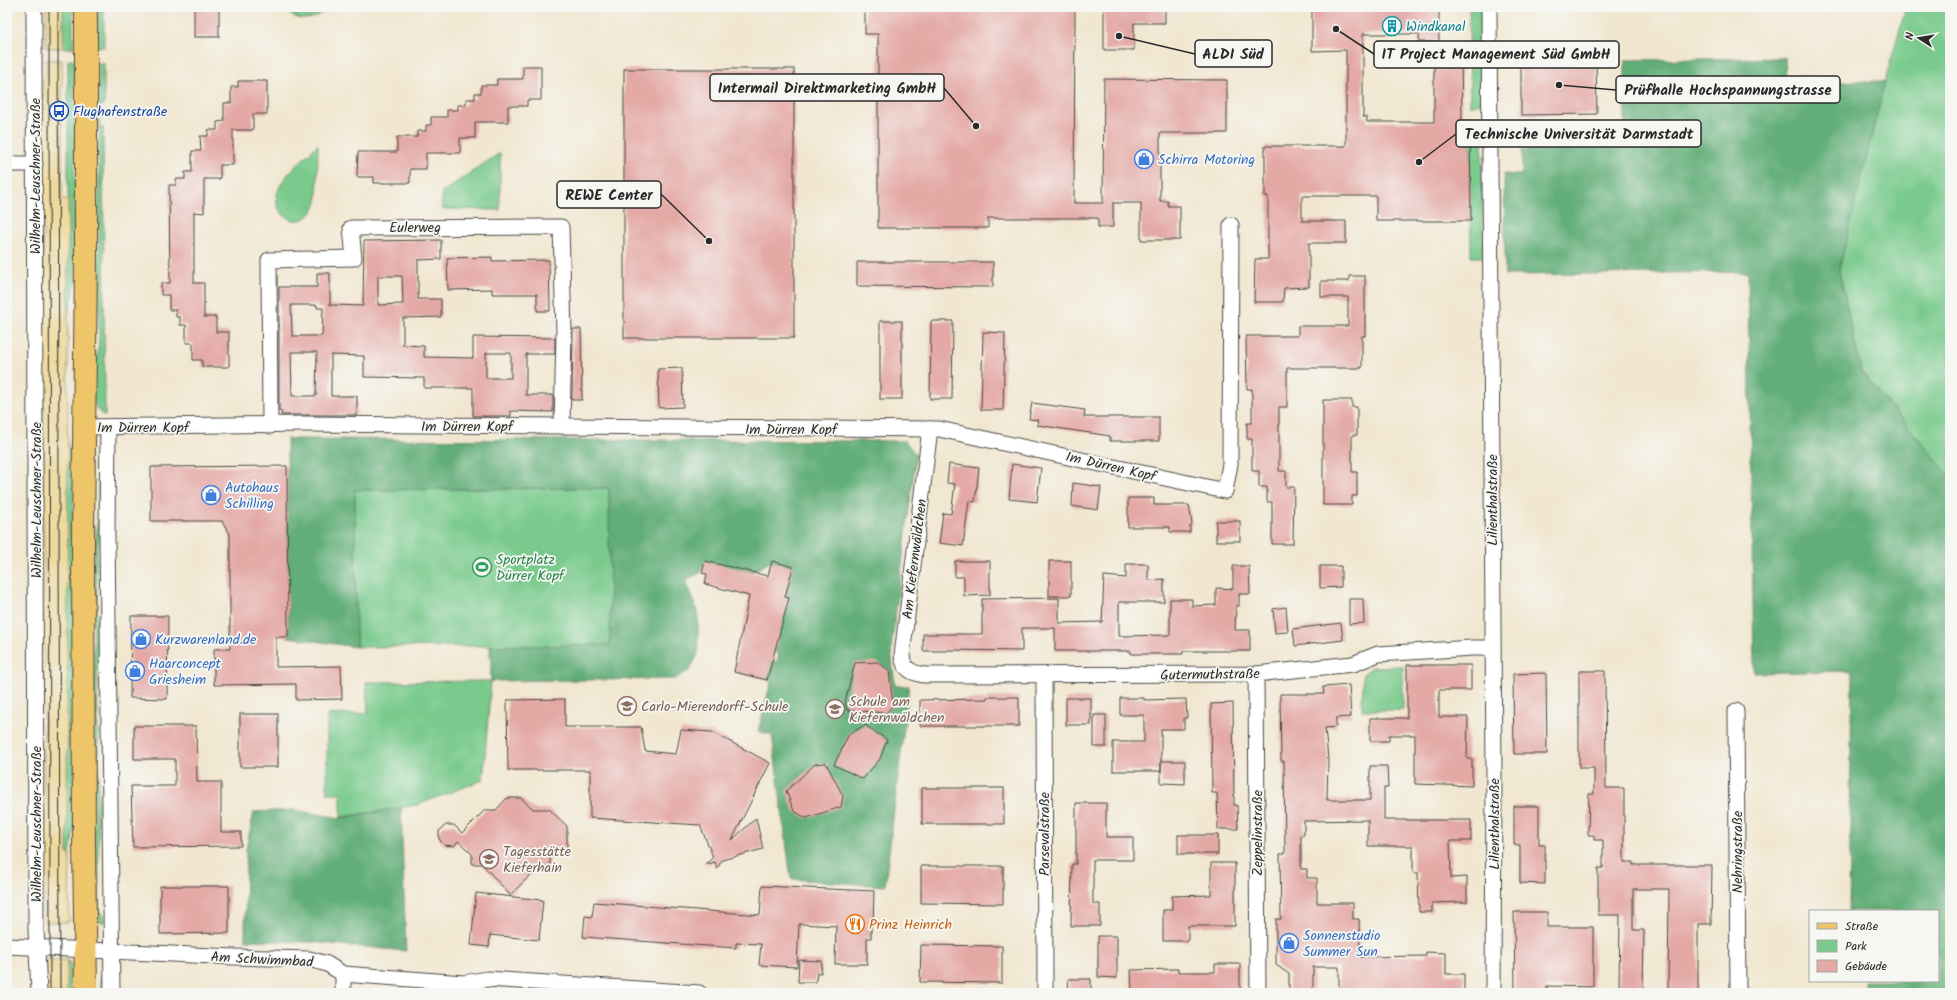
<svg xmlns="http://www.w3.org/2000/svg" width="1957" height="1000" viewBox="0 0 1957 1000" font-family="Kalam,sans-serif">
<rect width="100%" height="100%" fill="#f6f6f2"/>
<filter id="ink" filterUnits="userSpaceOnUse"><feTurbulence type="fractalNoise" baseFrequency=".025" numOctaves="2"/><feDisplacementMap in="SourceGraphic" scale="8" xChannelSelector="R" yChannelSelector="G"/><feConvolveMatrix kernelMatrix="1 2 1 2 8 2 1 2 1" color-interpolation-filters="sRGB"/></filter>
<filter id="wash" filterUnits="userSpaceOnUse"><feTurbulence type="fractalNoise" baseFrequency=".012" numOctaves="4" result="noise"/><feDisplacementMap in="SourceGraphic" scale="16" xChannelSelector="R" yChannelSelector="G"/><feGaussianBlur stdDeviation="0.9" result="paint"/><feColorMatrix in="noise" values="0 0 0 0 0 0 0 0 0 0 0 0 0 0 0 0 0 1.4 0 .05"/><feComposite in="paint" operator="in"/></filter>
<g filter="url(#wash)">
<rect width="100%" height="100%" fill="#f1e7d0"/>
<!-- green -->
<g fill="#79ca8c" stroke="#527a5c">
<rect x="63" y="7" width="10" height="41"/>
<rect x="98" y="7" width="6" height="40"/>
<path d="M285,7H328C317,21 295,25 285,7Z"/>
<path d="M1469,7H1482V102L1470,106Z"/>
<path d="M1906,7H1950V476L1861,371L1839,270L1885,81Z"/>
<path d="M68,60H74L75,276L74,291L68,315Z"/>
<path d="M99,63H104V105H100V127H103L105,416C82,406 97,361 99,342Z"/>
<path d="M1470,118L1482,121L1483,257H1471Z"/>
<path d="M318,144L317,202C306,236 269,217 278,191C283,175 306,157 318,144Z"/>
<path d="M500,153V210L442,209V192Z"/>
<path d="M67,440L73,472L75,823L70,854H67Z"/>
<path d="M98,456H101V529L97,553L99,912L104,915V922H99L98,876L95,858L93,561L98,517Z"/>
<path d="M609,488L610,645L356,647L355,490Z"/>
<path d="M1403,666V710H1362L1363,674L1372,667Z"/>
<path d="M491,681L483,780L417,805L341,817V793H327V715L368,713L366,682Z"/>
<path d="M67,960L71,964V993H67Z"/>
<path d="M100,977H104V993H101Z"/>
</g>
<!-- forest -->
<g fill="#62ae78" stroke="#466c52">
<path d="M1785,58L1786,82L1885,81L1839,270L1861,372L1950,476V993H1865V981H1938V911H1849L1852,671L1754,673L1748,272L1505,275L1504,174L1522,175V149H1557V140H1625V60Z"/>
<path d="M287,439L905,441L916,455L891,650L895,686H909L885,886L791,879L772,735L758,731L771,682L767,680L772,661L777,662L779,654L774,652L782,606L788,607L790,599L785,597L793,567L772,561L752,572L702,566L700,573L686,580L698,613V654L690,670L674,679L491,681L490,646L610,645L609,488L355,490L356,647L288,637Z"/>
<path d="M401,808L406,951L311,942L245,940L246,849L254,812L294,810L340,818Z"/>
</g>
<!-- sand -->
<g fill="#eeda9e" stroke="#8c8264">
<rect x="46" y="7" width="17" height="41"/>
<path d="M46,60H62V200H68L67,854H70L69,922H44L43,81L46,73Z"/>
<path d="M46,960H67V993H45V962Z"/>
</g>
<g id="blocks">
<!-- building -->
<g fill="#e4a9a5" fill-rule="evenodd">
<rect x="194" y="7" width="25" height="30"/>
<path d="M865,7L1023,9V7H1075L1074,203H1103L1104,79L1227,80V133H1160V201H1168V206H1180V240H1141V203H1113V227H1098V218H988V228H878V34H865Z"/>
<path d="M1104,7H1165V23H1134V50H1104Z"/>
<path d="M1312,7H1439V42H1419V34H1363V117H1367V122H1434V55L1461,54L1462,121H1470L1471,221H1376V196H1302V221H1346V243H1309V287L1284,288L1283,302H1254L1255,259H1268V196H1265V146H1346V50L1312,51Z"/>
<path d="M1596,60L1597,114L1521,115V61Z"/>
<path d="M523,66H541V100H527V106H508V122H475V138H460V153H426V169H410V183H374V177H357L358,152H397V137H417V131H426V125H431V117H447V110H458V105H466V99H475V93H481V85H497V79H523Z"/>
<rect x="624" y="69" width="170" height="269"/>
<path d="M238,81H267V114H253V130H233V165H220V179H204V213L194,212V283H204V317H216V332H229V367H202V360H193V343H186V325H180V317H176V310H169V295H161V283H170L169,185H176V179H185V172H192V151H201L200,136H208V130H217V122L224,121V103H231V87H238Z"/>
<path d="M441,240V259L418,260V299H441V317L403,318V345L424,346V357L473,358V337L555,338V354H526V395H553V412L511,411V416H473V388H424V378L364,377V356L331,355V396H357V415H281L282,411H279V287H317V273H330V305L363,306L364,241ZM378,276H402L403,304L378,305ZM291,305H317V308H323L322,336H292ZM291,352H317L316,396H292ZM486,353H511V378H486Z"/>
<path d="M492,257V261L549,260L550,311H537V294H492V289L448,290L447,258Z"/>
<path d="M857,262H993V287L857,286Z"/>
<path d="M1349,276H1365V336H1362V368H1287V407H1279V471H1286V487H1294L1293,544H1272V502H1267V487H1259V471H1252V439H1247V423H1252V389H1247L1246,336H1298V326H1348V297H1321V281H1349Z"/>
<rect x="880" y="321" width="22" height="78"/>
<path d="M931,321H953L952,399H930Z"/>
<path d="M573,329H581L582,400H572Z"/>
<path d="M983,332L1005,333L1003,410H981Z"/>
<path d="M682,368L683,407L659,408L658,369Z"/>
<path d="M1323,400H1352V407H1357V435H1352V472H1357V496H1352V505H1323Z"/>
<path d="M1032,403L1085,410L1084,417H1159V441H1110V436L1037,425L1038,420L1029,419Z"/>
<path d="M949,464L979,468L975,502L969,501L963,546L939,543L943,513L951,514L955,484L947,483Z"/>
<path d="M1012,464L1041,468L1037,502L1009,499Z"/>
<path d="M287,466L288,637H276V667L341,666L342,699L296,700V684L214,685V649H230V534L222,521H151V467Z"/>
<path d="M1073,483L1101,487L1098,510L1072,506Z"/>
<path d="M1128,498H1154V505H1189L1192,524L1190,526V532H1170V527H1128Z"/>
<rect x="1216" y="521" width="24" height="20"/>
<path d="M705,561L768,576L772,561L793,567L785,597L789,598L767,680L734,672L749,596L705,584L707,574L702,573Z"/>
<path d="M955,561H990V595L964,596V577H955Z"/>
<rect x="1049" y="561" width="22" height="35"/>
<path d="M1126,564H1148V580L1164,579V602H1119V636L1170,635V599H1192V606L1216,605V588L1233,589V566H1249L1250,594H1239V606H1236L1235,630H1250V651H1183V654H1131V651H1055V628H1022V651L947,650V651H923V634H982V599L1059,598V623L1102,622L1104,576L1126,578Z"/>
<path d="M1320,566H1341V587L1320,588Z"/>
<path d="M1349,599H1363L1364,623L1349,624Z"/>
<path d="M1286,607L1288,632L1275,633L1273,609Z"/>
<path d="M131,616H168L167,699L130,698Z"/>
<path d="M1341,623L1343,640L1295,646L1293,629Z"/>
<path d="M877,662L889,670L893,705L886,713L847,710L845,702L855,663Z"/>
<path d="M1407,665H1471V690H1439V717H1468L1467,759H1472V786L1415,784V735H1389V741H1370V718H1407Z"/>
<path d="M1579,671H1605L1606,788H1624V862H1633V865H1712L1711,924H1698V993H1668L1669,889H1633V930H1644L1643,990H1619L1620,915H1598V868H1603V840H1594V835H1588L1589,794H1594V768H1579Z"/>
<path d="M1546,673L1547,754H1514L1513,674Z"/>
<path d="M1349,685L1351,717L1336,718V727L1325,728L1328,759L1327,800H1370V766H1387L1388,788H1384V820H1471V841H1450L1451,878L1467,877V902L1432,903V912H1419L1418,873H1413V846H1368V820L1304,821V835H1301V869H1307V878H1317V903H1353V919H1359L1360,957L1426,956V952L1446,953V974H1464V991H1339V967H1313V993H1289V974L1276,965V919H1281L1280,854H1285L1284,761H1281L1280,694H1324L1323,687Z"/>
<path d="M987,697H1019V726H920V700L987,699Z"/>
<rect x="1066" y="698" width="25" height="27"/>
<path d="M1120,698H1144V700L1186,699L1187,718H1184V729H1161V771H1113V742H1144V715H1120Z"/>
<path d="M565,699V727H641L645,751L676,754L681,730L712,732L770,763L732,840L756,818L763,849L722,860L717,869L715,862L705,865L713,857L700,825L590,818V770H508L507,700Z"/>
<path d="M1233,703L1234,805H1237L1238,829H1218L1217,793H1212L1211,704Z"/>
<rect x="240" y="714" width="38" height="53"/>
<rect x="1094" y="715" width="12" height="32"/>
<path d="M865,725L887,740L880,759L863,779L834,765L849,734Z"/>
<path d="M134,726H196L197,782H221V832H241V846L133,847L131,786H175V759H134Z"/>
<path d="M1161,761H1185V784L1161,783Z"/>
<path d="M826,763L843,796L841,807L806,818L794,811L786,791L815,764Z"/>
<rect x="922" y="788" width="82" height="36"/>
<path d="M507,798H521L533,809H549L567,826V849L550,848V866L538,868L510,895L482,864H472V854L458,841L454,846L444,845L439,839V831L446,825H454L462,833L485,810H496Z"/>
<path d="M1076,803H1106V837H1133V860H1093V904H1100V926H1071L1072,864H1076Z"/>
<path d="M1514,806H1539V845H1545V884L1520,883V845H1514Z"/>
<rect x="1178" y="835" width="40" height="19"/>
<path d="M1211,863H1235V926H1188V941H1163V910H1172V896L1211,895Z"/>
<path d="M921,866H1003V904L921,903Z"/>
<path d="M160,886H229V933L160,934Z"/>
<path d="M762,886L874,891L873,924H871V938H867V964H835L836,926L799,924L797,967L759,965L761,944L736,943V948L583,937L585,916L592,917L594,902L760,915Z"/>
<path d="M476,893L543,900L539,940L490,935L489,947L471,945Z"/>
<path d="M1514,912H1547V927H1593V987L1547,986V993H1515Z"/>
<path d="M1098,936H1117V978L1098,977Z"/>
<path d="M921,945L1002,946V983L920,982Z"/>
<path d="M799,960L822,961L821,973H817L816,982H798Z"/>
<path d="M1215,964H1240V990H1199V991H1178V993H1132L1131,970L1178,969V972H1215Z"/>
<path d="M1068,979H1091V993H1069Z"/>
</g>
</g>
</g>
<g filter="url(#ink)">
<use href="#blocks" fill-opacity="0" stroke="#494744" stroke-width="1"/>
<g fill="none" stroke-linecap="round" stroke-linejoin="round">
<!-- minor casing -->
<g stroke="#494744" stroke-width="17">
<g id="minor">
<path d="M34,7L36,929L39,993"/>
<path d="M1489,7L1494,777L1493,993"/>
<path d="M7,164H35"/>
<path d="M270,426L269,260L354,258L351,228L561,227L564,332L562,426"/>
<path d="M83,427L306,424L939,429L1225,491L1230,464L1231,225"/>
<path d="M108,427L107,534L112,993"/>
<path d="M930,429L902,655C903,669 912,673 924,675L1256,674L1353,664L1378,654L1472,648H1492"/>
<path d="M1256,674L1258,993"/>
<path d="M1044,675L1045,993"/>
<path d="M1736,711L1738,993"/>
<path d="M7,946L234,957L309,959L327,964L343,974L464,983L487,979L699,993"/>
<path d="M343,993V974"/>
</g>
</g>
<!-- primary casing -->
<g stroke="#494744" stroke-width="24">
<path id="primary" d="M86,7V260L83,534L84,845L86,993"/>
</g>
<!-- minor -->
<use href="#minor" stroke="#fff" stroke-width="15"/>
<!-- primary -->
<use href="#primary" stroke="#eec569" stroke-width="22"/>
<!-- tram -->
<g stroke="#2b2b2b" stroke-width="1">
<path d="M49,7L50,993"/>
<path d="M58,7L60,993"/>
</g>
</g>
</g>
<!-- icons -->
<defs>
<g id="building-ring" transform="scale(1)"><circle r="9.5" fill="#f6f6f2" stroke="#0f9aa8" stroke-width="1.5"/><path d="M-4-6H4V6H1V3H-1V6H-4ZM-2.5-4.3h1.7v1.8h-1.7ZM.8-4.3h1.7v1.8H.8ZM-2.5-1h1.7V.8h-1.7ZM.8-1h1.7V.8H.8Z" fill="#0f9aa8"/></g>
<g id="bus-ring" transform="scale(1)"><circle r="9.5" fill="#f6f6f2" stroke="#1a4fb4" stroke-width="1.5"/><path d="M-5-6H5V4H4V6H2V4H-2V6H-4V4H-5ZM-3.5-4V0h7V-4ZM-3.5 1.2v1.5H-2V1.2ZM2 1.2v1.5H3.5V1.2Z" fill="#1a4fb4"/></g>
<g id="shop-ring" transform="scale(1)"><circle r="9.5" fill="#f6f6f2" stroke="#3f7fe0" stroke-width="1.5"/><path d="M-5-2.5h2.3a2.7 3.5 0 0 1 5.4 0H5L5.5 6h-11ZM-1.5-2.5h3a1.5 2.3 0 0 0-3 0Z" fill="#3f7fe0"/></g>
<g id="stadium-ring" transform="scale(1)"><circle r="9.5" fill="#f6f6f2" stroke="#2e9e5b" stroke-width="1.5"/><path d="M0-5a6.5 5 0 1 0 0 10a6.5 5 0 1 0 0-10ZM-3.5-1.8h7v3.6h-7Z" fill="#2e9e5b"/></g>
<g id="school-ring" transform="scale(1)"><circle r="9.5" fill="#f6f6f2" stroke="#8d6e63" stroke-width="1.5"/><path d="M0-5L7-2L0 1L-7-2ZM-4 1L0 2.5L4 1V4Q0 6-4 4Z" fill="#8d6e63"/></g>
<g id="restaurant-ring" transform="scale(1)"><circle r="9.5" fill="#f6f6f2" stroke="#e8710a" stroke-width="1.5"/><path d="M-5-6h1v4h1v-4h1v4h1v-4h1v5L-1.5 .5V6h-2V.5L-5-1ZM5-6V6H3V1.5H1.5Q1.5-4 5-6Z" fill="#e8710a"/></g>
</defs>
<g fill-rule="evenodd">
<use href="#building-ring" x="1392" y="26"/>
<use href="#bus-ring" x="59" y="111"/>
<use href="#shop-ring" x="1144" y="159"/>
<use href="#shop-ring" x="211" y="495"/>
<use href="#stadium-ring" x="482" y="567"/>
<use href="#shop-ring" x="141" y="639"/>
<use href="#shop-ring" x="135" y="671"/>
<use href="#school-ring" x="627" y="706"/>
<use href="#school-ring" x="835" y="709"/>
<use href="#school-ring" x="489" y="859"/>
<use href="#restaurant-ring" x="855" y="924"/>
<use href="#shop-ring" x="1289" y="943"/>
</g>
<g text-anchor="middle" stroke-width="3.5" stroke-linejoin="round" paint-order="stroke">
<!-- culture labels -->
<g font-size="14" fill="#0d838f" stroke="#f6f6f2" text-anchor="start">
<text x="1406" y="31">Windkanal</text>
</g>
<!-- transit labels -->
<g font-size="14" fill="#164399" stroke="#f6f6f2" text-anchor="start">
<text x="73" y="116">Flughafenstraße</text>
</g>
<!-- shop labels -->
<g font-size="14" fill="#366cbe" stroke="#f6f6f2" text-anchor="start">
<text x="1158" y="164">Schirra Motoring</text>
<text x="225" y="492">Autohaus<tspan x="225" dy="16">Schilling</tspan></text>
<text x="155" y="644">Kurzwarenland.de</text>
<text x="149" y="668">Haarconcept<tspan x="149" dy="16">Griesheim</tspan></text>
<text x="1303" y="940">Sonnenstudio<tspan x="1303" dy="16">Summer Sun</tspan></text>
</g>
<!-- street labels -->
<g font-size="14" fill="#2b2b2b" stroke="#f6f6f2">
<text transform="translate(35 176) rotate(-90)" y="5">Wilhelm-Leuschner-Straße</text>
<text x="415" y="232">Eulerweg</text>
<text x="467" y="431">Im Dürren Kopf</text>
<text x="143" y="432">Im Dürren Kopf</text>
<text x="791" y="434">Im Dürren Kopf</text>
<text transform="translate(1111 466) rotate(13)" y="5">Im Dürren Kopf</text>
<text transform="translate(36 500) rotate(-90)" y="5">Wilhelm-Leuschner-Straße</text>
<text transform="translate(1492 500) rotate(-90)" y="5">Lilienthalstraße</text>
<text transform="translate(914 559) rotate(-83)" y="5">Am Kiefernwäldchen</text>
<text transform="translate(1210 674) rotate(-1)" y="5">Gutermuthstraße</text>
<text transform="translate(36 824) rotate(-90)" y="5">Wilhelm-Leuschner-Straße</text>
<text transform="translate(1494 824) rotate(-90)" y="5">Lilienthalstraße</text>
<text transform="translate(1257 833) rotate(-90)" y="5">Zeppelinstraße</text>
<text transform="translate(1044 834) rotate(-90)" y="5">Parsevalstraße</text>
<text transform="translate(1737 852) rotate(-90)" y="5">Nehringstraße</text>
<text transform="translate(262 959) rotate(3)" y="5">Am Schwimmbad</text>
</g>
<!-- leisure labels -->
<g font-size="14" fill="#27864d" stroke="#f6f6f2" text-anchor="start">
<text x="496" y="564">Sportplatz<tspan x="496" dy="16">Dürrer Kopf</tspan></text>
</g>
<!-- education labels -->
<g font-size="14" fill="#785e54" stroke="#f6f6f2" text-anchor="start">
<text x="849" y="706">Schule am<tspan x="849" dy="16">Kiefernwäldchen</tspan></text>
<text x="641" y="711">Carlo-Mierendorff-Schule</text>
<text x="503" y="856">Tagesstätte<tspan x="503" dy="16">Kieferhain</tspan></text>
</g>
<!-- food labels -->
<g font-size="14" fill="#c56008" stroke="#f6f6f2" text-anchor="start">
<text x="869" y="929">Prinz Heinrich</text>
</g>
</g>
<!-- callouts -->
<path fill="none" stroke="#2b2b2b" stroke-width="1.5" d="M1119 36L1195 54M1336 29L1374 54M976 126L944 88M1559 85L1616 90M1419 162L1456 134M709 241L661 194"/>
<g fill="#2b2b2b" stroke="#f6f6f2" stroke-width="1.5">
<circle cx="1119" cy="36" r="4"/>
<circle cx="1336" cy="29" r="4"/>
<circle cx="976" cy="126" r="4"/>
<circle cx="1559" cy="85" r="4"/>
<circle cx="1419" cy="162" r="4"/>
<circle cx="709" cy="241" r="4"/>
</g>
<g fill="#f6f6f2" stroke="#2b2b2b" stroke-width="1.5">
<rect x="1195" y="40" width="77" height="27" rx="4"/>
<rect x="1374" y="41" width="245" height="27" rx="4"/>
<rect x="710" y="74" width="234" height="27" rx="4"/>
<rect x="1616" y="76" width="224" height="27" rx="4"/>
<rect x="1456" y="120" width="245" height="27" rx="4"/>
<rect x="557" y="181" width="104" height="27" rx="4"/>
</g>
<g font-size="15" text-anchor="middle" font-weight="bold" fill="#2b2b2b">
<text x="1233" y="59">ALDI Süd</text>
<text x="1496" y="59">IT Project Management Süd GmbH</text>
<text x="827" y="93">Intermail Direktmarketing GmbH</text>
<text x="1728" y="95">Prüfhalle Hochspannungstrasse</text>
<text x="1579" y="139">Technische Universität Darmstadt</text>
<text x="609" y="200">REWE Center</text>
</g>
<!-- margin -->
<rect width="1957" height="1000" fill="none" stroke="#f6f6f2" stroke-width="24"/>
<!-- legend -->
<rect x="1809" y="910" width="130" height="72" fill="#f6f6f2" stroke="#a5a5a2"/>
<rect x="1817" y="923" width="20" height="6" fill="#eec569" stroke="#a5a5a2"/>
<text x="1845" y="930" font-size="12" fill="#2b2b2b">Straße</text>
<rect x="1817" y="940" width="20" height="12" fill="#79ca8c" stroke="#a5a5a2"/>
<text x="1845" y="950" font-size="12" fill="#2b2b2b">Park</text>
<rect x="1817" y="960" width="20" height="12" fill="#e4a9a5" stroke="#a5a5a2"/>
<text x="1845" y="970" font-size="12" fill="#2b2b2b">Gebäude</text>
<!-- north arrow -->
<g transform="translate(1919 38) rotate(282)" stroke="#f6f6f2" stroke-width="3" paint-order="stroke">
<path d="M0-3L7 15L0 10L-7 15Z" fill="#2b2b2b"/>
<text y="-6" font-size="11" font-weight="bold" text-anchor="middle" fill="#2b2b2b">N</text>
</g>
</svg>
